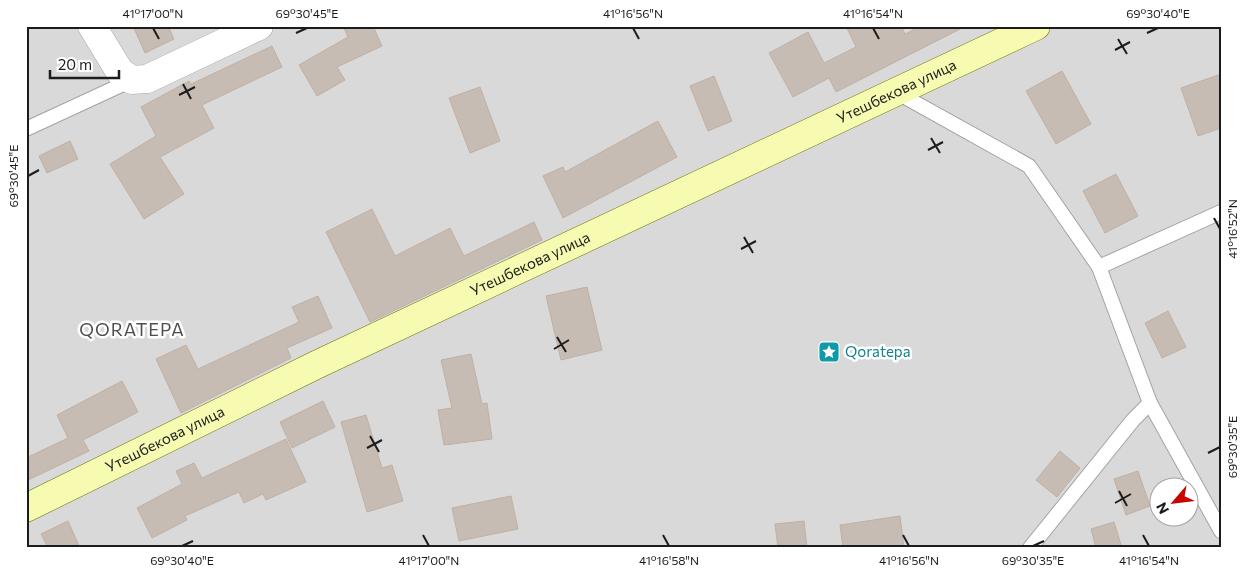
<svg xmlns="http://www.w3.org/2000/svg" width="1247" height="574" viewBox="0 0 1247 574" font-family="Commissioner,sans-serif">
<rect width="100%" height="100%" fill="#eeeae1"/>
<!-- residential -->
<path fill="#dad9d9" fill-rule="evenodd" d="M26,26H1221V548H26ZM1160,486H1190V516H1160Z"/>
<!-- building -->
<g fill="#c6bcb4" stroke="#c0b0a3">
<path d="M133,26H168L174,39L145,53Z"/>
<path d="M343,26H373L382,46L337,67L345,80L317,96L299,65L348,37Z"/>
<path d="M846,26H901L905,34L921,26H966L836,92L829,78L793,97L769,53L808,32L824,63L856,47Z"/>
<path d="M272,46L282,67L202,105L214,128L160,157L184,194L144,219L110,164L156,136L141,107L189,81L191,84Z"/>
<path d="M1062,71L1091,124L1056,144L1026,91Z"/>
<path d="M1221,74V128L1198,136L1181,88Z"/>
<path d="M714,76L732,121L708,131L690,86Z"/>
<path d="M480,87L500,141L470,153L449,98Z"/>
<path d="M658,121L677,157L563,218L543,176L563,167L565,172Z"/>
<path d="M70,141L78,159L47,173L39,156Z"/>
<path d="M1116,174L1138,216L1105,233L1083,191Z"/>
<path d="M372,209L395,256L450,228L464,256L534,222L542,240L370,322L326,232Z"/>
<path d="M587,287L602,350L561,360L546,296Z"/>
<path d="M318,296L332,328L287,348L291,358L181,413L156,359L186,345L198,369L299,322L292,307Z"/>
<path d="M1168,311L1186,347L1162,358L1145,323Z"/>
<path d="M471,354L482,404L487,403L492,439L444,445L438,410L452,408L441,360Z"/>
<path d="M122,381L138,412L83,440L89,451L26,481V458L68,438L57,415Z"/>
<path d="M323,401L335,427L292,448L280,422Z"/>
<path d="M366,415L382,468L392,465L403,501L367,512L341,422Z"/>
<path d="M286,439L306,482L266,500L263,494L244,503L239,492L185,516L187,520L152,538L137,508L182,484L176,471L194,463L202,478Z"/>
<path d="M1060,451L1080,468L1057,497L1036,480Z"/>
<path d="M1138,471L1150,506L1126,515L1114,479Z"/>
<path d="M511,496L518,529L459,541L452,508Z"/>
<path d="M900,516L904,548H843L840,525Z"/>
<path d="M68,521L80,548H48L41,534Z"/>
<path d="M804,521L807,548H778L775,524Z"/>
<path d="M1114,522L1122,548H1096L1091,529Z"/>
</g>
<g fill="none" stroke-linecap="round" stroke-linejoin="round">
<!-- lane casing -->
<g stroke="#a3a3a3" stroke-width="16">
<g id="lane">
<path d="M896,92L1029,166L1099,267L1150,403L1133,420L1030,548"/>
<path d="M26,129L132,80"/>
<path d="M1099,267L1221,212"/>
<path d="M1150,403L1221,531"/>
</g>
</g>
<!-- street casing -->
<g stroke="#a3a3a3" stroke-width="29">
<path id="street" d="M92,26L120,72L132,80L147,79L259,26"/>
</g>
<!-- secondary casing -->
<g stroke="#667501" stroke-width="29">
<g id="secondary">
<path id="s1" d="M26,508L316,365L1036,26"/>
</g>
</g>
<!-- lane -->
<use href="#lane" stroke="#fff" stroke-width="14"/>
<!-- street -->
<use href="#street" stroke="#fff" stroke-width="28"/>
<!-- secondary -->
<use href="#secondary" stroke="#f6fbb1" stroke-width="28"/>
</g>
<!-- ticks -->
<path fill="none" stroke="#1c1c1c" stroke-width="2" d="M153,28L159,39M633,28L639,39M873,28L879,39M296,33L307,28M1147,33L1158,28M1118,39L1127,54M1115,50L1130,42M183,84L191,99M179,95L195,87M931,138L940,153M928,150L943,142M28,176L39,170M1214,218L1220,229M744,237L753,253M741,249L756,241M557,337L566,352M554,349L569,340M370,436L379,452M367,448L382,440M1208,453L1220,447M1119,491L1127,506M1115,503L1131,494M423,535L429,546M663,535L669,546M903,535L909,546M1143,535L1149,546M182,546L193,541M1033,546L1044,541"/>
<!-- icons -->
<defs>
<g id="sight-square" transform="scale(1.125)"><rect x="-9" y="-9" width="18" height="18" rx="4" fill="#0f9aa8" stroke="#fff"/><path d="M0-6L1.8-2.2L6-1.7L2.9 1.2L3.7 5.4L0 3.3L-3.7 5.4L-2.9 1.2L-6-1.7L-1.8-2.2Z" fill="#fff"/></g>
</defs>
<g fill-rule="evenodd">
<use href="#sight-square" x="829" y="352"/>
</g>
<g text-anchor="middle" stroke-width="5" stroke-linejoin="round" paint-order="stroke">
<!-- street labels -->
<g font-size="15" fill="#1c1c1c" stroke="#fff">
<text dy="5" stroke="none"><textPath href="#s1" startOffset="965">Утешбекова улица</textPath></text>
<text dy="5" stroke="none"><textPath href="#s1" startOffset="560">Утешбекова улица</textPath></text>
<text dy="5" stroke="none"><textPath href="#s1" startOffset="155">Утешбекова улица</textPath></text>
</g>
<!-- culture labels -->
<g font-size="15" fill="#0d838f" stroke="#fff" text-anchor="start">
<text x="845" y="357">Qoratepa</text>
</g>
<!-- quarter labels -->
<g font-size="18" letter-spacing="1" fill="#4f4f4f" stroke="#fff">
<text x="132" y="336">QORATEPA</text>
</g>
</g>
<!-- border -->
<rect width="1247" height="574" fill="none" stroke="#ffffff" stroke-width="55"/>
<!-- north arrow -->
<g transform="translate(1174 502) rotate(242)"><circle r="24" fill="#ffffff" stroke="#a4a4a4"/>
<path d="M0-4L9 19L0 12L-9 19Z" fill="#c80300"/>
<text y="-8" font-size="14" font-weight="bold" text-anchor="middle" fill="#1c1c1c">N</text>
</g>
<!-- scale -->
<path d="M50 70v8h69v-8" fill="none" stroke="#1c1c1c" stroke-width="2.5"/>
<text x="58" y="70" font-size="15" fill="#1c1c1c" stroke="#ffffff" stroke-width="4" paint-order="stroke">20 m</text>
<rect x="28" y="28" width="1192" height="518" fill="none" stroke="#1c1c1c" stroke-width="2"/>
<g font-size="12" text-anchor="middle" fill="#1c1c1c">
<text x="153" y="18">41°17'00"N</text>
<text x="307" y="18">69°30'45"E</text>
<text x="633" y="18">41°16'56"N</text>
<text x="873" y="18">41°16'54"N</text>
<text x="1158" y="18">69°30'40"E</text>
<text transform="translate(14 176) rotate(-90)" y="4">69°30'45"E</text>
<text transform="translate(1233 229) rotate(-90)" y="4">41°16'52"N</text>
<text transform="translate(1233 447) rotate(-90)" y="4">69°30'35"E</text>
<text x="182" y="565">69°30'40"E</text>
<text x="429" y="565">41°17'00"N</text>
<text x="669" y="565">41°16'58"N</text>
<text x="909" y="565">41°16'56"N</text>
<text x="1033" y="565">69°30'35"E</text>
<text x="1149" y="565">41°16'54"N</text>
</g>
</svg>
